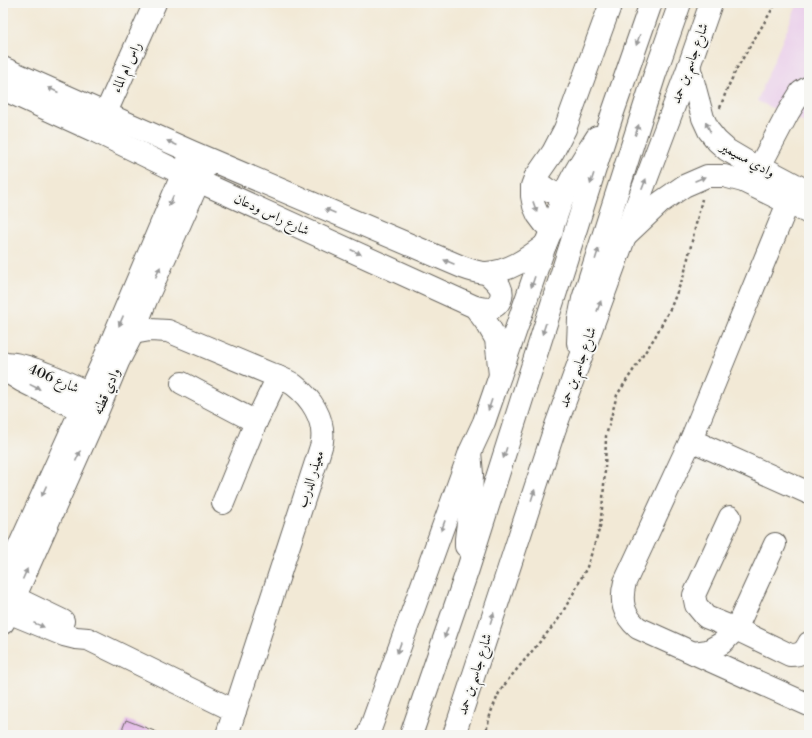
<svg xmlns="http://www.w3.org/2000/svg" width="812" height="738" viewBox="0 0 812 738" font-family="'Libre Bodoni',Amiri,serif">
<rect width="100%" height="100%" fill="#f6f6f2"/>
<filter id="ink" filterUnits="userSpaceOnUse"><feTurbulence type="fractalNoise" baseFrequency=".025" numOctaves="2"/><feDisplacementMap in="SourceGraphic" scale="8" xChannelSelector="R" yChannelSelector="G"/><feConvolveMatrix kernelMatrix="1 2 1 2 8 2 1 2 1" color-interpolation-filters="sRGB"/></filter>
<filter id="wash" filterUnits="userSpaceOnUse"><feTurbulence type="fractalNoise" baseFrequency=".012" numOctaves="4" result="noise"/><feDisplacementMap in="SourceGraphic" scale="16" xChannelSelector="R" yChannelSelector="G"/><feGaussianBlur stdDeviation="0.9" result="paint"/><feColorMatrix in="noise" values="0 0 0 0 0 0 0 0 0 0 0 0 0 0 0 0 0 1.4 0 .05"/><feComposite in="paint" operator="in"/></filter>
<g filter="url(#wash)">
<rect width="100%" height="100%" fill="#f2e9d6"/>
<!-- built -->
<path fill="#ebd1eb" d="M798,3H809V125L757,101Z"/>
<g id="blocks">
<!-- building -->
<path fill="#dfade5" d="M126,720L157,732L159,735H120Z"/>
</g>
</g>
<g filter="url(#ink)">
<use href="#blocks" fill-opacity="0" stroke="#67645d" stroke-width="1"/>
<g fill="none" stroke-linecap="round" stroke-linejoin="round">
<!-- minor casing -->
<g stroke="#67645d" stroke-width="24">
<g id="minor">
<path d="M689,66L703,118L709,131L717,141L727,150L749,163L760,166L809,192"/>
<path d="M3,68L192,152L462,267C470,270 478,273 486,273C509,272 528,258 545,245"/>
<path d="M3,89L97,132L183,174L475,307L488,325L496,339L500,375"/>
<path d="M99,128L155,3"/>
<path d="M760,166L788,113L801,92L809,87"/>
<path d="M535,178C543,188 551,193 564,196"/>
<path d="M788,203L691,440L625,582C620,601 623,615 638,628L809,705"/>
<path d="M552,231L544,223L538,215L534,206L532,196V186L535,178L553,152L565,129L611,3"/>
<path d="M625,236L661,202L684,186L707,176H724L743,181L809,213"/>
<path d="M475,307C480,308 486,310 491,308C500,305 504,295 500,287C497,282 491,277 487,273"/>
<path d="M133,333L150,330L168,331L278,377C283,379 290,382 294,385C311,398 325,419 322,441C322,445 320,449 319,453L227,735"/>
<path d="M3,363C22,363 39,371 57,378C72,385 87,392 102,399"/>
<path d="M3,366L14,376L22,381L94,417"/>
<path d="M182,383L256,422"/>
<path d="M691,440L809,493"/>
<path d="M223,503L256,422L278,377"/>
<path d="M730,517L694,595L696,605L706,617L736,629L790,655C800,655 804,653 809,643"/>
<path d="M3,582L105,357L188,161"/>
<path d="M3,592L63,621"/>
<path d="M3,610L64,635L76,638L88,639L235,711"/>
<path d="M3,623L95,417L118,362L133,333L146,300L205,167"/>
<path d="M694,653L708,651L722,643L736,629L775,544"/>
<path d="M368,735L470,452L484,422L545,245"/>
</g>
</g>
<!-- major casing -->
<g stroke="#67645d" stroke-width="24">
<g id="major">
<path d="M545,245C553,229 557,211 564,195C572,174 585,156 597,137"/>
<path d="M578,343L579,319L583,299L655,74L680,3"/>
<path d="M466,546V539L471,498L472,474L470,452"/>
<path d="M411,735L468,569L612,115L651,3"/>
<path d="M454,735L554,431L625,236L689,66L711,3"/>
</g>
</g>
<!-- path -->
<g stroke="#67645d" stroke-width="2.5" stroke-dasharray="3 3" stroke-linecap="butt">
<path d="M720,108L727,89L737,68L776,3"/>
<path d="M485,735L491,712L499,693L508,680L558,620L573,594L587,567L594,546L600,527L603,499L605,470L606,436L617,395L655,337L671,307L684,275L702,199"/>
</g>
<!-- minor -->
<use href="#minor" stroke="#fff" stroke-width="22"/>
<!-- major -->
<use href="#major" stroke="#fff" stroke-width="22"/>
</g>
<!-- one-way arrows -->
<defs><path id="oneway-solid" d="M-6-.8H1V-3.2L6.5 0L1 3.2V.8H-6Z"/></defs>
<g fill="#999">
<use href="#oneway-solid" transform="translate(638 40) rotate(109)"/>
<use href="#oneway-solid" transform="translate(53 90) rotate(-156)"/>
<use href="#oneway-solid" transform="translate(708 127) rotate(-117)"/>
<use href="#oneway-solid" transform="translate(637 130) rotate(-72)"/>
<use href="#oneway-solid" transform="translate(172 143) rotate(-156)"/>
<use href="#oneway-solid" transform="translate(592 179) rotate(108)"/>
<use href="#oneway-solid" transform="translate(700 179) rotate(-23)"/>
<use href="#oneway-solid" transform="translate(644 184) rotate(-69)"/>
<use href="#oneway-solid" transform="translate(171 201) rotate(113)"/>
<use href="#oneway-solid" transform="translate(535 207) rotate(70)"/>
<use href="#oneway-solid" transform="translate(330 211) rotate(-157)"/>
<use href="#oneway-solid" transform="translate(356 252) rotate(25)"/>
<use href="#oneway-solid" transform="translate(597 254) rotate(-72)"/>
<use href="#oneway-solid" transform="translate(449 262) rotate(-157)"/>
<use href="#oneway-solid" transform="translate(158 272) rotate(-66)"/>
<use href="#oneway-solid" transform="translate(533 282) rotate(109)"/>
<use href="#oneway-solid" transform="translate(599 306) rotate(-70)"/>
<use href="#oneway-solid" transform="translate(121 321) rotate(113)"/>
<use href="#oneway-solid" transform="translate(544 329) rotate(108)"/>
<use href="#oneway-solid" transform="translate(35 387) rotate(26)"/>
<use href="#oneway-solid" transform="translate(490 405) rotate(109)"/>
<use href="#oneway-solid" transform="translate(505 453) rotate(108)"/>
<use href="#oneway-solid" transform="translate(78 456) rotate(-66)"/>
<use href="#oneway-solid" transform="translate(44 491) rotate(114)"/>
<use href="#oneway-solid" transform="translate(533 495) rotate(-72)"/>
<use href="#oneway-solid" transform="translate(443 526) rotate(110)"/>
<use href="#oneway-solid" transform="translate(25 574) rotate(-66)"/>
<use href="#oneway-solid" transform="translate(492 618) rotate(-72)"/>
<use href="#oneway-solid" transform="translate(39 625) rotate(22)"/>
<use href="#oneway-solid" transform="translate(446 633) rotate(109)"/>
<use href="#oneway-solid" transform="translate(399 648) rotate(110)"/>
</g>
</g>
<g text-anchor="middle" stroke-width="4" stroke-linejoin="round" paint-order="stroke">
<!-- street labels -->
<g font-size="14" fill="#1c1c1c" stroke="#f6f6f2">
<text transform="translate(689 63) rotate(-70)" y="5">شارع جاسم بن حمد</text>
<text transform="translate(126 67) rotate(-66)" y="5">راس ام الماء</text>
<text transform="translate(748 159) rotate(29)" y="5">وادي مسيمير</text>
<text transform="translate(272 214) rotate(25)" y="5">شارع راس ودعان</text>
<text transform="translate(577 367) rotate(-70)" y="5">شارع جاسم بن حمد</text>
<text transform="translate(54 378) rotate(23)" y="5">شارع 406</text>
<text transform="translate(106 391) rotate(-67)" y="5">وادي قطنه</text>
<text transform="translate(310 479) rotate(-72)" y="5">معيذر الدرب</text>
<text transform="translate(474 674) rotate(-72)" y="5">شارع جاسم بن حمد</text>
</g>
</g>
<!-- margin -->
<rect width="812" height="738" fill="none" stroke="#f6f6f2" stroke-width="16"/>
</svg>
